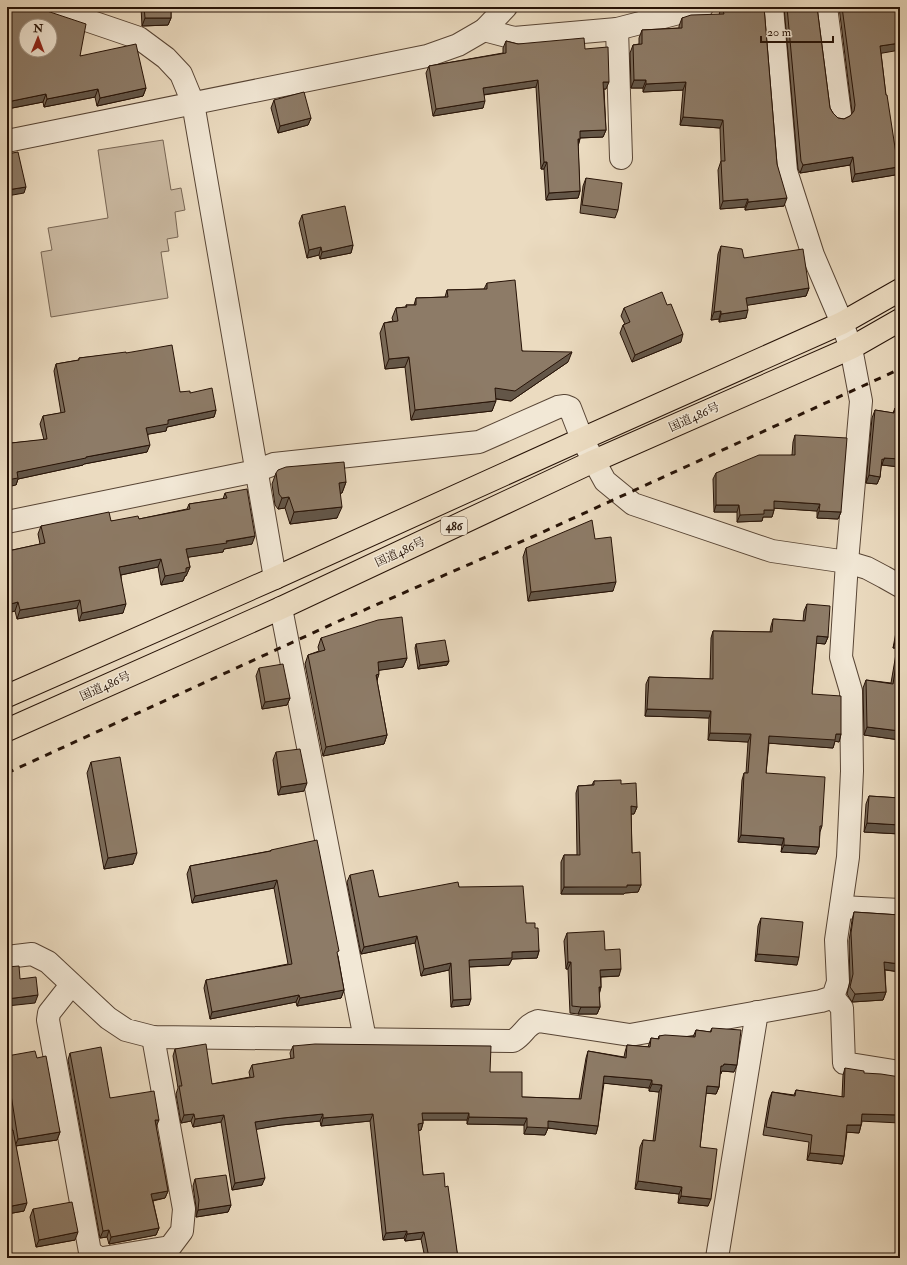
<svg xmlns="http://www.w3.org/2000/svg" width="907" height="1265" viewBox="0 0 907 1265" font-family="'IM FELL Double Pica','Noto Serif JP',serif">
<rect width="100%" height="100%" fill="#ebdbc0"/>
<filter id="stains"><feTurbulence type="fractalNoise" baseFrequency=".005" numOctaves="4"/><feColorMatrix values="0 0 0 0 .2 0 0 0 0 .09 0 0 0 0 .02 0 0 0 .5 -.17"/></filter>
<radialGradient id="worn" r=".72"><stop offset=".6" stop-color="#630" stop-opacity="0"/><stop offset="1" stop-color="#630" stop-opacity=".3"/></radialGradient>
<!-- green -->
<path fill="#cab9a1" stroke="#786654" d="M163,140L171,190L181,188L185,210L175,212L178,237L167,239L169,251L161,252L168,298L51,317L41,252L52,250L48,228L108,218L98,150Z"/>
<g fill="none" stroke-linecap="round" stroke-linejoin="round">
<!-- minor casing -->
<g stroke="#584535" stroke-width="24">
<g id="minor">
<path d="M48,7L139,38L166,58L181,74L193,103L275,578"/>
<path d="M826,7L840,114"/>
<path d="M617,29L621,158"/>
<path d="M484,30L514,38L617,29L702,7"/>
<path d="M7,141L427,56L458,45L484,30L506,7"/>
<path d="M7,522L256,471L274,464L479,442L558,407L565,406L570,408L582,439L605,481L633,504L772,551L847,562L867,568L884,577L900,586"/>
<path d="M281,608L365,1039"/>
<path d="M841,907L900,910"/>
<path d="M7,957L32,954L48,962L108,1018L126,1030L153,1037L513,1041C525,1034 525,1025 538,1021L630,1035L821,1001L833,997L838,982L836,940L848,857L852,771L851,691L841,657L847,562L861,401L851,348L842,323L813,255L786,171L772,7"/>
<path d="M71,985L49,1013L48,1020L90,1252L99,1258"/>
<path d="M833,997L842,1008L844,1063L900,1072"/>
<path d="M103,1258L170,1247L182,1231L184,1209L153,1037"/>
<path d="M717,1258L757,1012"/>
</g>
</g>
<!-- trunk casing -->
<g stroke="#271307" stroke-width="24">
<g id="trunk">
<path d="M7,696L275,578L582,439L842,323L900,290"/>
<path d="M7,730L281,608L594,461L851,348L900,320"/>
</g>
</g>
<!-- minor -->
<use href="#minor" stroke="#f2e8d6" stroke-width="22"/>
<!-- trunk -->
<use href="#trunk" stroke="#ebdbc0" stroke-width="22"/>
<!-- rail -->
<path stroke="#271307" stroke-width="3" stroke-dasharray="7 7" stroke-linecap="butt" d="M7,773L339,621L532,537L900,369"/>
</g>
<!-- wall -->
<g fill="#796a59" stroke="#271307">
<path d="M141,7H171V18L168,25L142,26Z"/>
<path d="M721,7H764L777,164L784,206L745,210V207L720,209L718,170L721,161L720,128L680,125L683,90L643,92V88H631L630,53L633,45L639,44V38L642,30L679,28V26L682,18L719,15Z"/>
<path d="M784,7H817L830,108L833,113L838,118L844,119L850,116L852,114V112L839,7H900L881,53L895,175L852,182L850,165L800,173L798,169Z"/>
<path d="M506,41L518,44L585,49L606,89H604L606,130L603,137L580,138L578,146L580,191L578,198L546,200L544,169H541L536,87L484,95L483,108L433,116L426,73L429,66L503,53V48Z"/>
<path d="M80,56L146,88L143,96L97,106L95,97L44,107L43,102L7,109Z"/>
<path d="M274,100L311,118L308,125L278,133L271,108Z"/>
<path d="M586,178L618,210L615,218L580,213L583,186Z"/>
<path d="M302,215L353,245L351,253L320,259L319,255L307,258L299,223Z"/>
<path d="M721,246L744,258L809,288L806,296L747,305L746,318L719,322V319L711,320L718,254Z"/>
<path d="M487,283L522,351L568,362L511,401L496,399L492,411L411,420L405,367L385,369L380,333L384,323L393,321L392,318L396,308L406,307V305H414L416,298L445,297L447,290L484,289Z"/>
<path d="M624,308L681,342L632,362L620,333L623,325L625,324L621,316Z"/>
<path d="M126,353L180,392L190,393L216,410L214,417L167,427L166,431L148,434L147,452L84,464L83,465L18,479L16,485L11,443L44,440L40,424L43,416L61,413L54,371L56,364L79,360V358Z"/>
<path d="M895,408L900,467L882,465L881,467L880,477L877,484L866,483L872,418L875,410L893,413Z"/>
<path d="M795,435L841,512L838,519L817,518V511L774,508V510L772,517H763L762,521L737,522V512H714L713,479L716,473L792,455L793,442Z"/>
<path d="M276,473L346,482L342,493H340L337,518L290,524L285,508L278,509L275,505L272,484Z"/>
<path d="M225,493L252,544L224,549L223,552L188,557L190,567L186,576H185L183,581L161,585L158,567L121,575L123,613L79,621L77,608L17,619L15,611L7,613V553L8,551L40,544L38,534L41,526L139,519L187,509L189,504L223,499Z"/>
<path d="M595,539L613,591L528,601L523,557L526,548Z"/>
<path d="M807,604L828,637L825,644L816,643L812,694L841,734L839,742L835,741L833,748L769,743L766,773L822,826L820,832L819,847L816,854L781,852L782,845L738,842L742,780L744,773H746L748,742L708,740L709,718L645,716L646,684L649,677L710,679L711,638L713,631L770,632L771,626L773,619L803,621L804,611Z"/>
<path d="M900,618V740L864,735L863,688L866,680L891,683L897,648H893L897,627Z"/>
<path d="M321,638L407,658L403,667L379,670L377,681L387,735L384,744L323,756L305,664L308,655L319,651L318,647Z"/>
<path d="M416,644L449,661L447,665L418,669L415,648Z"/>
<path d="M259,668L290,698L287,705L262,709L256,676Z"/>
<path d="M276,752L304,791L278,795L273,760Z"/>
<path d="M91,762L133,864L104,869L87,773Z"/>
<path d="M594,781L621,784L637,807L634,814H631L632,853L641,885L638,892L625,893L624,894H561V862L564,855H577L576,793L578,786L592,785Z"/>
<path d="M869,796L900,798V834L864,832L866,804Z"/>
<path d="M271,850L338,956L344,990L341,998L297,1006L296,1002L210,1019L204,988L206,980L288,964L274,888L192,903L187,874L190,866L270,851Z"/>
<path d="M350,875L379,897L459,887L535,928L539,951L537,958L512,959L509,965L469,967V1005L451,1007L449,970L421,976L415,943L361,954L347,882Z"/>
<path d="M854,912L900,915V972L885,970L886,992L883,1000L852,1002L847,994L850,981L849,941L852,920Z"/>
<path d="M761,918L797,965L755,961L758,926Z"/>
<path d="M567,933L605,950L619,976L601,977V987L599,994L600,1007L597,1014H578L570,1013L568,969H566L564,941Z"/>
<path d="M712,1028L734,1072L722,1071L720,1074L719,1087L716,1094L706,1093L700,1147L708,1206L678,1203L679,1194L635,1189L640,1147L643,1140L653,1141L659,1092L649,1091V1088L604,1083L598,1126L596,1134L548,1128L545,1135L524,1134V1125L467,1124V1120H423V1123L421,1130L418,1131L423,1175L445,1187L458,1258H425L421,1239L405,1241L404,1238L383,1240L370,1121L321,1126L320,1121L281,1125L256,1129L262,1185L232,1190L221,1122L193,1127L191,1121L181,1123L176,1094L178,1088L173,1056L175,1049L212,1084L250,1077L249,1072L252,1065L291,1059L290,1053L293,1046L490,1072L522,1097L579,1099L586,1058L588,1051L624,1057L625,1052L627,1045L648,1047L651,1038L658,1039L659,1036L693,1037L696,1030L710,1032Z"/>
<path d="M70,1053L110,1098L156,1127L168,1191L165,1198L153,1201L159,1228L156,1235L109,1244L107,1237L100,1238L68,1060Z"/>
<path d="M7,1056L37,1058L60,1132L57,1140L16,1146L24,1211L7,1214V1131L12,1130L7,1096Z"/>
<path d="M845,1068L862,1122L859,1133L847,1132L844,1156L842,1164L807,1160L809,1142L763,1135L769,1100L772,1092L794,1095L796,1090L842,1097L843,1075Z"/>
<path d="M195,1179L231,1205L228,1212L196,1217V1207L193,1186Z"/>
<path d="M33,1209L75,1240L36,1247L30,1217Z"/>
</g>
<!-- shaded-wall -->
<g fill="#635648" stroke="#271307">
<path d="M145,18H171L168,25L142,26Z"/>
<path d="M900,43V50L877,54L880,46Z"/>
<path d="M538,80L536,87L481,95L483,88Z"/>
<path d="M634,80H646L643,88H631Z"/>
<path d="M603,82H609L606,89H601Z"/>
<path d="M686,82L683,90L643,92L646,84Z"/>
<path d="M146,88L143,96L97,106L100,98Z"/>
<path d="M98,89L95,97L44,107L47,99Z"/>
<path d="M46,94L43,102L7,109V102Z"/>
<path d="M485,101L483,108L433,116L436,109Z"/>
<path d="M683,117L723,120L720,128L680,125Z"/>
<path d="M311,118L308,125L278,133L280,126Z"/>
<path d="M606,130L603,137L577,138L580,131Z"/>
<path d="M578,139H580L578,146Z"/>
<path d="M853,157L850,165L800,173L803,165Z"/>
<path d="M544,162H547L544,169H541Z"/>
<path d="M898,167L895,175L852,182L855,174Z"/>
<path d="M26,187L24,193L7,196V190Z"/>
<path d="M580,191L578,198L546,200L549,193Z"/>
<path d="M787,198L784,206L745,210L748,202Z"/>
<path d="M748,199L745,207L720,209L723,201Z"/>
<path d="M353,245L351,253L320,259L322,252Z"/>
<path d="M321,247L319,255L307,258L309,250Z"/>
<path d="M809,288L806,296L743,306L746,298Z"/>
<path d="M748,310L746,318L719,322L721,314Z"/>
<path d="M721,311L719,319L711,320L714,312Z"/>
<path d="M683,334L681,342L632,362L635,355Z"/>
<path d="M572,352L568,362L511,401L491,398L495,388Z"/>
<path d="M409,357L405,367L385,369L389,359Z"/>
<path d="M496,401L492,411L411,420L415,410Z"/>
<path d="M216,410L214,417L167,427L166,431L144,435L146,428L168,420Z"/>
<path d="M150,445L147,452L84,464L83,465L18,479L16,485L7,487V480L17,472L86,457Z"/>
<path d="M884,458L900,459V467L882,465Z"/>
<path d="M869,475L880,477L877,484L866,483Z"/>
<path d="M346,482L342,493L335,494L339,483Z"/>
<path d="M289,497L285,508L278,509L282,498Z"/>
<path d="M774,501L820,504L817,511L771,508Z"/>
<path d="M716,505H739L737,512H714Z"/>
<path d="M342,507L337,518L290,524L294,512Z"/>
<path d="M764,510H774L772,517H763L762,521L737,522L740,515Z"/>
<path d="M819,511L841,512L838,519L817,518Z"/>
<path d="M255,536L252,544L224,549L223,552L183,558L186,549Z"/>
<path d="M161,559L158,567L116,576L119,567Z"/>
<path d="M190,567L186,576H185L183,581L161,585L165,576L186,568Z"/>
<path d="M616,582L613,591L528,601L531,592Z"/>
<path d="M80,600L77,608L17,619L20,610Z"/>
<path d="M18,602L15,611L7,613V605Z"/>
<path d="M126,604L123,613L79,621L82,613Z"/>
<path d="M817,636L828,637L825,644L814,643Z"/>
<path d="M896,639L900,640L897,648H893Z"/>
<path d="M407,658L403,667L374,671L378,662Z"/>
<path d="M449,661L447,665L418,669L420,665Z"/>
<path d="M379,674L376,683V675Z"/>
<path d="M290,698L287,705L262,709L265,702Z"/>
<path d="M647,709L711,711L709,718L645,716Z"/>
<path d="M867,727L900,731V740L864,735Z"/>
<path d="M710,733L751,734L748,742L708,740Z"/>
<path d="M836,734H841L839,742L835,741L833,748L767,743L769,736Z"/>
<path d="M387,735L384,744L323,756L326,747Z"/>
<path d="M307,783L304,791L278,795L281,787Z"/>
<path d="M631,806L637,807L634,814H629Z"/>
<path d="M867,823L900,825V834L864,832Z"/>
<path d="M741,835L784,838L782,845L738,842Z"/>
<path d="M784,845L819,847L816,854L781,852Z"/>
<path d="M137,853L133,864L104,869L108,858Z"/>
<path d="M277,880L274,888L192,903L195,896Z"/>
<path d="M627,885H641L638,892L625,893L624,894H561L564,887Z"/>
<path d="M417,936L415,943L361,954L364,947Z"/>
<path d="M539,951L537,958L512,959L509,965L466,967L469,960L512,952Z"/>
<path d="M757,954L799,957L797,965L755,961Z"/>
<path d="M568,962H571L568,969H566Z"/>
<path d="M884,962L900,964V972L881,969Z"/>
<path d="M451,963L449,970L421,976L424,969Z"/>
<path d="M621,969L619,976L597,977L600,970Z"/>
<path d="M599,987H601L599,995Z"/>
<path d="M344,990L341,998L297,1006L300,998Z"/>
<path d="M886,992L883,1000L852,1002L855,994Z"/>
<path d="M38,995L35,1003L7,1006V999Z"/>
<path d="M299,995L296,1002L210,1019L212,1012Z"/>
<path d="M471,999L469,1005L451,1007L453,1000Z"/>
<path d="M581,1007H600L597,1014H578Z"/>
<path d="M724,1064L737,1065L734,1072L722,1071L721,1074L718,1073L721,1066Z"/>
<path d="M604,1076L652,1080L649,1088L602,1083Z"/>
<path d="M652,1084L662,1085L659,1092L649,1091Z"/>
<path d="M707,1086L719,1087L716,1094L704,1093Z"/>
<path d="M422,1113H469L467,1120H420Z"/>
<path d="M194,1114L191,1121L181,1123L184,1115Z"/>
<path d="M323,1114L320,1121L281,1125L253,1130L255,1122L283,1118Z"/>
<path d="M373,1114L370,1121L321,1126L323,1118Z"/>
<path d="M862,1114L900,1115V1123L859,1121Z"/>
<path d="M224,1115L221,1122L193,1127L195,1119Z"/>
<path d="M469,1117L527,1118L524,1125L467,1124Z"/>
<path d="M155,1120H159L156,1127Z"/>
<path d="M548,1121L598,1126L596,1134L548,1128L545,1135L524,1134L527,1127Z"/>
<path d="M423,1123L421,1130L415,1131L418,1124Z"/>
<path d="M847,1125H861L859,1133L844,1132Z"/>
<path d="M60,1132L57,1140L15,1146L18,1139Z"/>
<path d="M810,1153L844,1156L842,1164L807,1160Z"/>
<path d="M265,1178L262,1185L232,1190L235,1183Z"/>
<path d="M638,1181L682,1187L679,1194L635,1189Z"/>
<path d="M168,1191L165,1198L149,1201L151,1194Z"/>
<path d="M681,1196L711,1199L708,1206L678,1203Z"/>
<path d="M27,1203L24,1211L7,1214V1207Z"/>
<path d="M231,1205L228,1212L196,1217L198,1210Z"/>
<path d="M159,1228L156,1235L109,1244L111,1237Z"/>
<path d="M109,1230L107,1237L100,1238L103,1231Z"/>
<path d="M407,1231L404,1238L383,1240L386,1233Z"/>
<path d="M78,1232L75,1240L36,1247L39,1240Z"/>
<path d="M424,1232L421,1239L405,1241L407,1234Z"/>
</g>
<!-- building -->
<g fill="#8d7b67" stroke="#271307" fill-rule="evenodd">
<path d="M7,7H42L47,11L86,24L80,56L136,44L146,88L100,98L98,89L47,99L46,94L7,102L8,106H7ZM26,26H50V50H26Z"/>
<path d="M144,7H171V18H145Z"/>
<path d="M722,7H764L777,164L787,198L748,202V199L723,201L721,161H725L723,120L683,117L686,82L646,84V80H634L633,45L642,44V30L682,28V18L691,15L724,14Z"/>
<path d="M787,7H817L830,108L833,113L838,118L844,119L850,116L854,111L855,105L842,7H900V43L880,46L886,95H887L898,167L855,174L853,157L803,165L801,161Z"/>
<path d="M584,38L585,49L608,47L609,82H603L606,130L580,131V139H578L580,191L549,193L547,162H544L538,80L483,88L485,101L436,109L429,66L506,53V41L518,44Z"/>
<path d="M304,92L311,118L280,126L274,100Z"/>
<path d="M18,152L26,187L7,190V154Z"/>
<path d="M586,178L622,183L618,210L582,205Z"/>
<path d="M345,206L353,245L322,252L321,247L309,250L302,215Z"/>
<path d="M721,246L742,249L744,258L803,249L809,288L746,298L748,310L721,314V311L714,312Z"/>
<path d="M515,280L522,351L572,352L515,391L495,388L496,401L415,410L409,357L389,359L384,323L398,321L396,308L407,307L406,305H416V298L448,297L447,290L487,289V283Z"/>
<path d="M662,292L667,305L671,304L683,334L635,355L623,325L630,322L624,308Z"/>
<path d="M172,345L180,392L190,391V393L212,388L216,410L168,420V424L146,428L150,445L86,457V458L17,472L18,478L7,480V435L9,434L11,443L47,439L43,416L65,412L56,364L79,360V358L126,352V353Z"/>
<path d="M895,408H900V459L884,458V460L882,459L880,477L869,475L875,410L894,413Z"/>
<path d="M795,435L847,438L841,512L819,511L820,504L774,501V510H764V514L740,515L739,505H716V473L759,455H795Z"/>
<path d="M344,462L346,482L339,483L342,507L294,512L289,497L282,498L279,494L276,473L278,470L286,467Z"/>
<path d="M247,489L255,536L226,541L227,543L186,549L190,567L186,568V572L165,576L161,559L119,567L126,604L82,613L80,600L20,610L18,602L7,605V553L9,552L8,551L45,543L41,526L109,512L111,521L138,516L139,519L190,509L189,504L227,498L225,493Z"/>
<path d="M592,520L595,539L611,537L616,582L531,592L526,548Z"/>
<path d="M807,604L830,606L828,637L817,636L812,694L841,696V734H836L835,740L769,736L766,773L825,777L822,826H820L819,847L784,845V838L741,835L744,773H748L751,734L710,733L711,711L647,709L649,677L713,679V631L772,632L773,619L805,621Z"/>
<path d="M402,617L407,658L378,662L379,674L376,675L387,735L326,747L308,655L325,650L321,638L378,620Z"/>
<path d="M900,618V731L867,727L866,680L893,684L900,640L896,639Z"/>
<path d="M445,640L449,661L420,665L416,644Z"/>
<path d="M283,664L290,698L265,702L259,668Z"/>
<path d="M300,749L307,783L281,787L276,752Z"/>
<path d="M120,757L137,853L108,858L91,762Z"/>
<path d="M621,780V784L636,783L637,807L631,806L632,853L640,852L641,885H627V887H564V855H580L578,786L594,785V781Z"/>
<path d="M869,796L900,798V825L867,823Z"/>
<path d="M317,840L339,951L337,952L344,990L300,998L299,995L212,1012L206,980L292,964L277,880L195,896L190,866L271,851V850Z"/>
<path d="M373,870L379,897L458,882L459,887L523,886L526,923H535V928H538L539,951L512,952V958L469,960L471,999L453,1000L451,963L424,969L417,936L364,947L350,875Z"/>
<path d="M854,912L900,915V964L884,962L886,992L855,994L850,987L853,974L851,933Z"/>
<path d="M761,918L803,922L799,957L757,954Z"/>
<path d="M604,931L605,950L620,949L621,969L600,970L601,987H599L600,1007H581L572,1006L571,962H568L567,933Z"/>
<path d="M19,966L20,979L36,977L38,995L7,999V967Z"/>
<path d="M712,1028L741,1030L737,1065L724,1064L723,1066H721L719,1087L707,1086L700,1147L717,1149L711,1199L681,1196L682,1187L638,1181L643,1140L655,1141L662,1085L652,1084V1080L604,1076L598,1126L548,1121V1128L527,1127V1118L469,1117V1113H422L423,1123L418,1124L423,1175L444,1173L445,1187L448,1186L458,1258H429L424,1232L407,1234V1231L386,1233L373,1114L323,1118V1114L283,1118L255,1122L265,1178L235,1183L224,1115L195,1119L194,1114L184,1115L179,1086H182L175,1049L206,1044L212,1084L254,1077L252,1065L294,1058L293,1046L315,1044L491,1046L490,1072H522V1097L581,1099L588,1051L626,1058L627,1045L650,1047L651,1038L659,1039V1036L665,1035L695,1037L696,1030L711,1032Z"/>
<path d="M101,1047L110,1098L154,1091L159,1120H155L168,1191L151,1194L159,1228L111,1237L109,1230L103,1231L70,1053Z"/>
<path d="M35,1051L37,1058L46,1056L60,1132L18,1139L9,1082H7V1056Z"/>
<path d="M845,1068L864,1071V1073L881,1074L900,1077V1115L862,1114L861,1125H847L844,1156L810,1153L812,1135L766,1127L772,1092L795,1096L796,1090L844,1097Z"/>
<path d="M13,1130L27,1203L7,1207V1131Z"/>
<path d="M226,1175L231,1205L198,1210L199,1200L195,1179Z"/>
<path d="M72,1202L78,1232L39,1240L33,1209Z"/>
</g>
<g text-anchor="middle" stroke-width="3" stroke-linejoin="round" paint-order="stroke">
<!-- shield labels -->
<rect fill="#f2e8d6" stroke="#645345" stroke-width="1" x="441" y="517" width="26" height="18" rx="3"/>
<g font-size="11" font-weight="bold" fill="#271307">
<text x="454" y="530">486</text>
</g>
<!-- street labels -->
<g font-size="12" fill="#271307" stroke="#f2e8d6">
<text transform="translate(694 417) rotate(-24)" y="4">国道486号</text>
<text transform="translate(400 552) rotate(-25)" y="4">国道486号</text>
<text transform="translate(105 686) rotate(-24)" y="4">国道486号</text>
</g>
</g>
<!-- margin -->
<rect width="907" height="1265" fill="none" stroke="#ebdbc0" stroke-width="24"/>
<rect x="8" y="8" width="891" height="1249" fill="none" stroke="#271307" stroke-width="2"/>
<rect x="12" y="12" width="883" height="1241" fill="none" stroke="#271307"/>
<!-- north arrow -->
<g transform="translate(38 38) rotate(1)"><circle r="19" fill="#f2e8d6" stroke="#a19383"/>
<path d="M0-3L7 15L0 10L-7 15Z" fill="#8f2418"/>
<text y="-6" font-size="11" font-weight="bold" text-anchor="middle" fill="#271307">N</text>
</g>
<!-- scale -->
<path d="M761 36v6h72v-6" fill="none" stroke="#271307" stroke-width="2"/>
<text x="767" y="36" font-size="12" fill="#271307" stroke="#f2e8d6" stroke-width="3" paint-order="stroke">20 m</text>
<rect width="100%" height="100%" filter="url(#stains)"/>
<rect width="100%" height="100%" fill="url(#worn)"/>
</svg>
